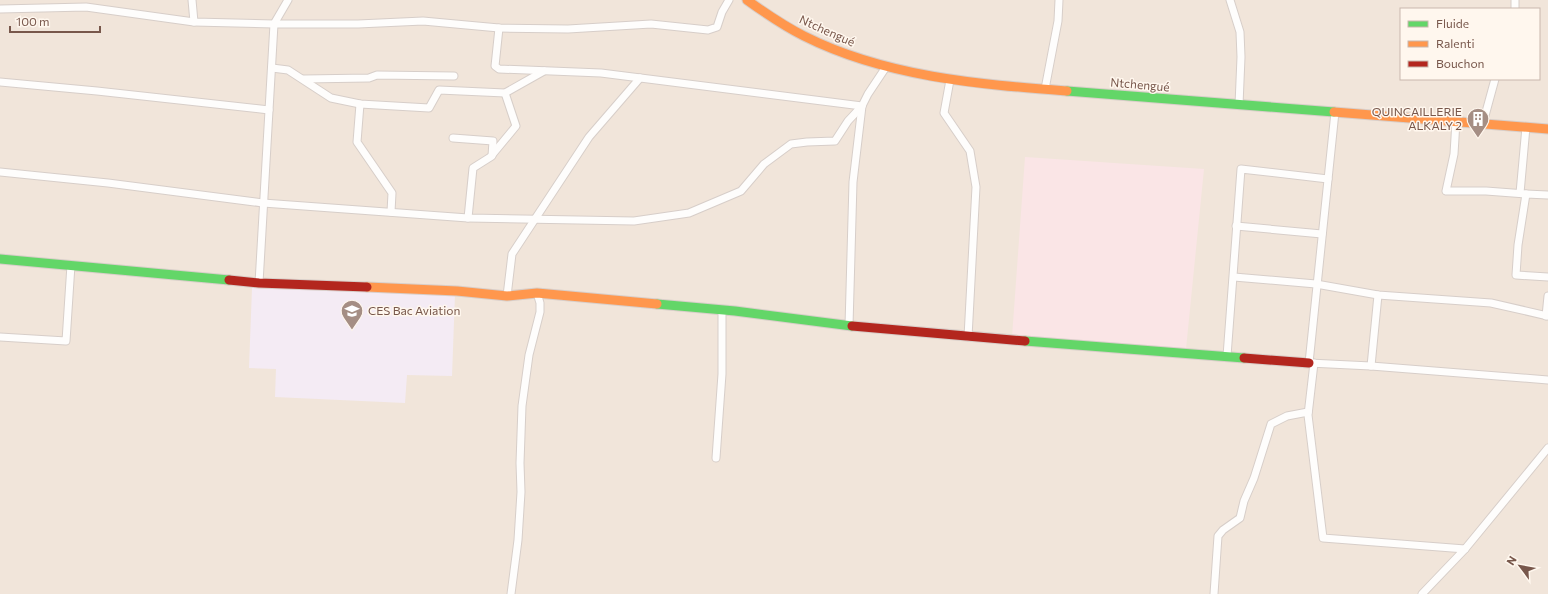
<svg xmlns="http://www.w3.org/2000/svg" width="1548" height="594" viewBox="0 0 1548 594" font-family="Commissioner,sans-serif">
<rect width="100%" height="100%" fill="#f8f3ed"/>
<!-- residential -->
<path fill="#f1e5da" fill-rule="evenodd" d="M0,0H1548V594H0ZM1401,9H1539V79H1401Z"/>
<!-- education -->
<path fill="#f4ebf4" d="M252,288L455,294L452,376L407,375L405,403L275,397L276,369L249,368Z"/>
<!-- medical -->
<path fill="#fae5e6" d="M1025,157L1204,169L1186,349L1012,337Z"/>
<g fill="none" stroke-linecap="round" stroke-linejoin="round">
<!-- street casing -->
<g stroke="#d7cec9" stroke-width="9">
<g id="street">
<path d="M192,0L194,22"/>
<path d="M1230,0L1240,32L1241,57L1239,105"/>
<path d="M0,9L86,7L194,22L274,24H358L423,21L499,28L568,29L651,24L708,30L717,27L722,12L729,0"/>
<path d="M1515,9V0"/>
<path d="M499,28L495,66L499,69L601,73L862,106"/>
<path d="M272,68L288,70L331,98L360,104L429,108L439,90L505,93L544,71"/>
<path d="M304,79L369,78L377,75L454,76"/>
<path d="M950,80L944,113L970,151L976,187L968,337"/>
<path d="M0,82L97,91L269,110"/>
<path d="M1045,89L1058,21L1059,0"/>
<path d="M360,104L357,142L392,193L391,212"/>
<path d="M1335,112L1309,363L1371,366L1548,380"/>
<path d="M1456,121L1454,154L1446,191H1486L1526,194"/>
<path d="M1483,123L1495,79"/>
<path d="M453,138L493,141L492,156L473,168L468,218"/>
<path d="M492,155L516,126L505,93"/>
<path d="M0,172L108,183L263,203L468,218L634,221L689,213L741,191L764,164L791,144L807,142L835,141L848,121L862,106"/>
<path d="M1520,193L1526,127"/>
<path d="M1548,195L1526,194L1518,245L1516,275L1548,277"/>
<path d="M1236,226L1322,234"/>
<path d="M1234,277L1316,284L1378,295L1491,303L1548,316"/>
<path d="M259,283L274,24L288,0"/>
<path d="M507,296L512,254L589,137L640,78"/>
<path d="M1546,316L1548,296"/>
<path d="M849,326L853,182L862,106L868,94L886,67"/>
<path d="M0,337L66,341L71,265"/>
<path d="M1227,356L1241,169L1328,179"/>
<path d="M1314,363L1308,415L1323,538L1465,549"/>
<path d="M1371,366L1378,295"/>
<path d="M716,458L722,374V310"/>
<path d="M511,594L518,540L521,492L520,463L522,406L529,355L540,312V303L537,293"/>
<path d="M1214,594L1218,536L1223,530L1240,518L1244,501L1254,478L1271,424L1287,416L1308,412"/>
<path d="M1422,594L1465,549L1548,448"/>
</g>
</g>
<!-- fast casing -->
<g stroke="#d8cec9" stroke-width="11">
<g id="fast">
<path d="M1067,91L1334,112"/>
<path d="M0,259L229,280"/>
<path d="M657,304L735,311L852,326"/>
<path d="M1025,341L1244,358"/>
</g>
</g>
<!-- slow casing -->
<g stroke="#d8cec9" stroke-width="11">
<g id="slow">
<path d="M747,0C765,13 784,26 804,36C886,77 977,84 1067,91"/>
<path d="M1334,112L1548,129"/>
<path d="M367,287L457,291L507,296L537,293L657,304"/>
</g>
</g>
<!-- jam casing -->
<g stroke="#d8cec9" stroke-width="11">
<g id="jam">
<path d="M229,280L259,283L367,287"/>
<path d="M852,326L1025,341"/>
<path d="M1244,358L1309,363"/>
</g>
</g>
<!-- street -->
<use href="#street" stroke="#fefdfc" stroke-width="7"/>
<!-- fast -->
<use href="#fast" stroke="#63d668" stroke-width="9"/>
<!-- slow -->
<use href="#slow" stroke="#ff974d" stroke-width="9"/>
<!-- jam -->
<use href="#jam" stroke="#b3261e" stroke-width="9"/>
</g>
<!-- icons -->
<defs>
<g id="building-pin" transform="scale(1.15)"><path d="M0 17L-7.5 6A9.5 9.5 0 1 1 7.5 6Z" fill="#a58e84" stroke="#fff7ee"/><path d="M-4-6H4V6H1V3H-1V6H-4ZM-2.5-4.3h1.7v1.8h-1.7ZM.8-4.3h1.7v1.8H.8ZM-2.5-1h1.7V.8h-1.7ZM.8-1h1.7V.8H.8Z" fill="#fff"/></g>
<g id="school-pin" transform="scale(1.15)"><path d="M0 17L-7.5 6A9.5 9.5 0 1 1 7.5 6Z" fill="#a58e84" stroke="#fff7ee"/><path d="M0-5L7-2L0 1L-7-2ZM-4 1L0 2.5L4 1V4Q0 6-4 4Z" fill="#fff"/></g>
</defs>
<g fill-rule="evenodd">
<use href="#building-pin" x="1478" y="119"/>
<use href="#school-pin" x="352" y="311"/>
</g>
<g text-anchor="middle" stroke-width="3" stroke-linejoin="round" paint-order="stroke">
<!-- street labels -->
<g font-size="12" fill="#78574b" stroke="#fff7ee">
<text transform="translate(827 31) rotate(24)" y="4">Ntchengué</text>
<text transform="translate(1140 85) rotate(5)" y="4">Ntchengué</text>
</g>
<!-- poi labels -->
<g font-size="12" fill="#78574b" stroke="#fff7ee" text-anchor="end">
<text x="1462" y="116">QUINCAILLERIE<tspan x="1462" dy="14">ALKALY 2</tspan></text>
<text x="368" y="315" text-anchor="start">CES Bac Aviation</text>
</g>
</g>
<!-- legend -->
<rect x="1400" y="8" width="140" height="72" fill="#fff7ee" stroke="#c9b7ad"/>
<rect x="1408" y="21" width="20" height="6" fill="#63d668" stroke="#c9b7ad"/>
<text x="1436" y="28" font-size="12" fill="#78574b">Fluide</text>
<rect x="1408" y="41" width="20" height="6" fill="#ff974d" stroke="#c9b7ad"/>
<text x="1436" y="48" font-size="12" fill="#78574b">Ralenti</text>
<rect x="1408" y="61" width="20" height="6" fill="#b3261e" stroke="#c9b7ad"/>
<text x="1436" y="68" font-size="12" fill="#78574b">Bouchon</text>
<!-- north arrow -->
<g transform="translate(1520 566) rotate(302)" stroke="#fff7ee" stroke-width="3" paint-order="stroke">
<path d="M0-3L7 15L0 10L-7 15Z" fill="#78574b"/>
<text y="-6" font-size="11" font-weight="bold" text-anchor="middle" fill="#78574b">N</text>
</g>
<!-- scale -->
<path d="M10 26v6h90v-6" fill="none" stroke="#78574b" stroke-width="2"/>
<text x="16" y="26" font-size="12" fill="#78574b" stroke="#fff7ee" stroke-width="3" paint-order="stroke">100 m</text>
</svg>
